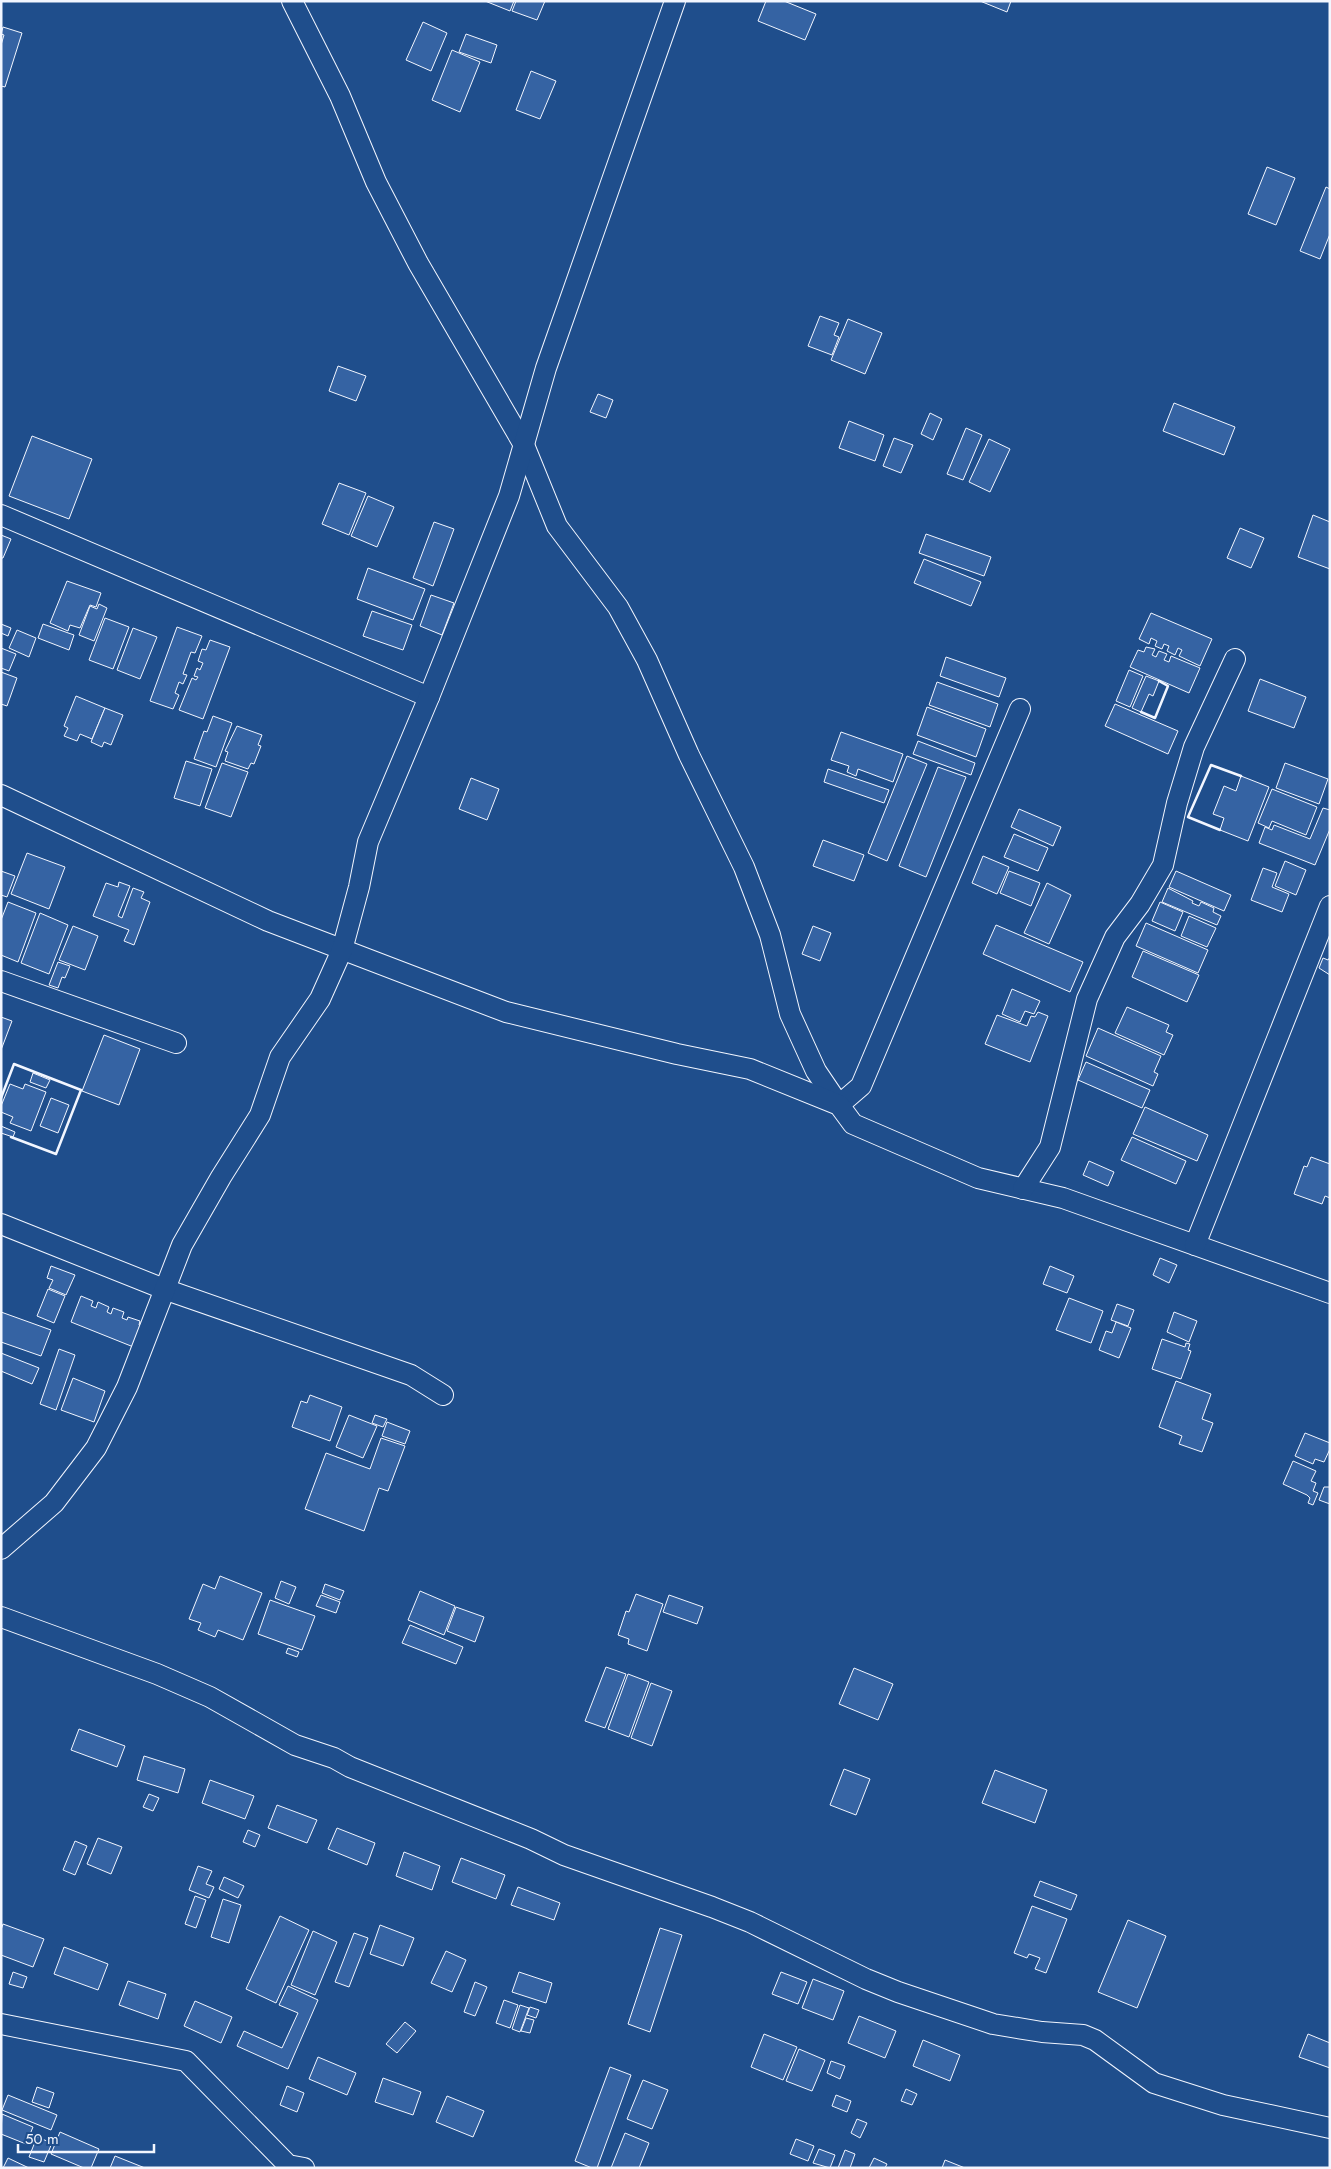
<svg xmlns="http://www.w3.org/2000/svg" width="1331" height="2169" viewBox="0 0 1331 2169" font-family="Jost,sans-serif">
<rect width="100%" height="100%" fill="#1f4e8c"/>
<!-- building -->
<g fill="#3563a3" stroke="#f2f6ff">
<path d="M485,1H514L510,11Z"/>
<path d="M516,1H545L537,20L512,11Z"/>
<path d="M766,1H784L816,14L805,40L758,21Z"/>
<path d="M980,1H1011L1007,12Z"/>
<path d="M423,22L447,33L431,71L406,60Z"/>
<path d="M3,27L22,33L5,87L1,86V45L4,35L1,34Z"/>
<path d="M466,34L497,45L491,63L459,52Z"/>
<path d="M452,50L480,62L460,112L432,100Z"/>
<path d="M531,71L556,81L540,119L516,110Z"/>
<path d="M1267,167L1295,178L1276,225L1248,214Z"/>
<path d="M1326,187L1330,189V234L1320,259L1300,251Z"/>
<path d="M820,316L839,323L834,335L839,337L832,355L808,346Z"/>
<path d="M848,319L882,333L865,374L831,360Z"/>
<path d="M338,366L366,376L356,401L329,391Z"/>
<path d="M598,394L613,400L606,418L590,412Z"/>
<path d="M1174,403L1235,427L1224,455L1163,431Z"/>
<path d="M930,413L942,419L933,440L921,434Z"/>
<path d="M849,421L884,435L875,461L839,448Z"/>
<path d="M966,428L982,435L963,480L947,474Z"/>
<path d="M32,436L92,459L69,519L9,496Z"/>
<path d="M894,438L913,445L901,473L883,466Z"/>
<path d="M989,439L1010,449L990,492L969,482Z"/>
<path d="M339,483L366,493L349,535L322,524Z"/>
<path d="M368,496L394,507L377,547L351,536Z"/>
<path d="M1313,515L1330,522V569L1298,557Z"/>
<path d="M434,522L454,529L433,586L413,578Z"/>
<path d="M1240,528L1264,538L1251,568L1227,558Z"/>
<path d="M926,534L991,557L984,576L919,553Z"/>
<path d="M1,535L11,539L3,558H1Z"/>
<path d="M924,559L981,582L971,606L914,583Z"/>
<path d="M368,568L425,589L413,620L357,599Z"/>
<path d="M67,581L101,593L96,607L90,605L80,628L70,625L68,631L50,623Z"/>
<path d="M431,595L454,603L442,635L420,626Z"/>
<path d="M99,604L107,608L94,641L79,635L90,606L97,609Z"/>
<path d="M372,611L412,625L403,650L363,636Z"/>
<path d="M1151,613L1212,639L1200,666L1179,656L1182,650L1178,648L1175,655L1167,651L1169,646L1164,644L1162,649L1155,646L1157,641L1151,638L1149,644L1139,639Z"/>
<path d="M105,618L129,627L113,669L89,660Z"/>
<path d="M1,624L11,628L8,636L1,633Z"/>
<path d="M43,624L74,635L69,650L38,638Z"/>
<path d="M177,627L202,636L195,653L191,652L183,674L187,675L183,684L179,682L175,693L179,695L173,709L150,701Z"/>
<path d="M133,628L157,637L140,679L117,670Z"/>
<path d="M17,630L36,638L29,657L9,648Z"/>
<path d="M210,640L230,647L203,719L179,710L192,678L196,680L198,677L194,676L197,668L200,670L203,663L198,661L202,649L206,650Z"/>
<path d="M1146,647L1155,649L1152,655L1156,657L1159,651L1167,654L1164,660L1169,662L1171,656L1200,668L1189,693L1130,667L1138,650L1144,652Z"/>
<path d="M1,648L16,654L9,671L1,668Z"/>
<path d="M946,657L1006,678L999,697L940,676Z"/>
<path d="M1129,670L1143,676L1130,707L1116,701Z"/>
<path d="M1,672L17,678L7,706L1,704Z"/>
<path d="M1146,676L1159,681L1153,696L1149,694L1141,712L1132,708Z"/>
<path d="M1260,679L1306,697L1294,728L1248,711Z"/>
<path d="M937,682L998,704L990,727L929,705Z"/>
<path d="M76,696L105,708L92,739L80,734L77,741L64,736L68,728L64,726Z"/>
<path d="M1115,704L1178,731L1168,754L1105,726Z"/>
<path d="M927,707L986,729L976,757L917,735Z"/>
<path d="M105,708L123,715L111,745L104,742L102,747L91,742Z"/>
<path d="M213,716L232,723L216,767L194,759L204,731L207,732Z"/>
<path d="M237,726L262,735L258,745L261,746L254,764L251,763L248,769L225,761L228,752L225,751Z"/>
<path d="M841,732L903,754L893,782L858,769L856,776L847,772L849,766L831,760Z"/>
<path d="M918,741L975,763L971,775L913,754Z"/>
<path d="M907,756L927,764L887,861L868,853Z"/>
<path d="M186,761L212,769L200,806L174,798Z"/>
<path d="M222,763L248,772L231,817L205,808Z"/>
<path d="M1285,763L1328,779L1319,804L1276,788Z"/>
<path d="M938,767L966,777L926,877L899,866Z"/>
<path d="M828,769L889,790L884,803L824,782Z"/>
<path d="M1241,776L1269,787L1248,841L1220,830L1224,818L1213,814L1224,786L1236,791Z"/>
<path d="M471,778L499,789L487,820L459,809Z"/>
<path d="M1272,789L1317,807L1306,835L1272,821L1269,828L1258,823Z"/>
<path d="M1323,808L1330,810V829L1315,865L1259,843L1265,827L1272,830L1274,825L1310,839Z"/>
<path d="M1019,809L1061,827L1053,846L1011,827Z"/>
<path d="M1014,834L1048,848L1038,871L1004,857Z"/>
<path d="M823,840L864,855L854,881L813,866Z"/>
<path d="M27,853L65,867L49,909L11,894Z"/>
<path d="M983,856L1009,867L997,894L972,883Z"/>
<path d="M1285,861L1306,870L1296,895L1275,886Z"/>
<path d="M1263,868L1277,873L1272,887L1289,894L1282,912L1251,900Z"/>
<path d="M1,871L15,876L7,897L1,895Z"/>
<path d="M1009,871L1040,883L1031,906L1000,893Z"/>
<path d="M1176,871L1231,895L1224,911L1169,887Z"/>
<path d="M119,882L130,886L118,916L122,918L133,888L144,892L141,898L150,902L134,945L124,941L129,930L93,916L106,883L118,887Z"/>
<path d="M1047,883L1071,895L1049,944L1024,933Z"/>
<path d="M1168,888L1193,901L1192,903L1199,906L1201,902L1214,908L1213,912L1221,916L1217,925L1162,902Z"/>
<path d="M8,902L36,913L18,962L1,955V920Z"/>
<path d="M1160,902L1183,912L1175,931L1152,921Z"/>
<path d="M40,913L68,925L49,974L21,963Z"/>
<path d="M1189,916L1216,928L1207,947L1181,936Z"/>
<path d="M1146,923L1208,950L1198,973L1136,946Z"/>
<path d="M996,925L1083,962L1070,992L983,954Z"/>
<path d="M73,926L98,936L85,970L59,960Z"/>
<path d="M813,926L831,933L820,961L802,954Z"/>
<path d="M1143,951L1199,975L1187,1002L1132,977Z"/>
<path d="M1330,957V975L1319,968L1323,958L1328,960Z"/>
<path d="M58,962L70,966L65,978L62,977L58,988L49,985Z"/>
<path d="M1012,989L1040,1001L1034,1014L1025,1011L1020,1022L1002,1014Z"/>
<path d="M1127,1007L1169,1025L1166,1032L1173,1035L1164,1055L1115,1033Z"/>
<path d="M1038,1012L1048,1016L1030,1062L985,1044L997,1015L1027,1026L1031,1016L1035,1017Z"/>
<path d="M1,1017L12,1021L1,1050Z"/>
<path d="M1098,1028L1161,1056L1154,1072L1158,1074L1153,1086L1086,1056Z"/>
<path d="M104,1035L140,1049L119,1105L82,1091Z"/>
<path d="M1086,1062L1150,1090L1142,1108L1078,1080Z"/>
<path d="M33,1073L50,1080L46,1088L30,1082Z"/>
<path d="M10,1084L23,1089L25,1084L46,1092L31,1131L10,1123L13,1117L1,1112V1106Z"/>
<path d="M51,1098L69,1105L58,1133L40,1126Z"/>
<path d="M1145,1107L1208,1135L1197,1161L1133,1134Z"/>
<path d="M1,1126L15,1132L13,1137L1,1133Z"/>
<path d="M1132,1137L1186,1161L1176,1184L1121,1160Z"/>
<path d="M1311,1157L1330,1164V1198L1325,1196L1322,1204L1294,1194L1304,1166L1307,1167Z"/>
<path d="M1089,1161L1114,1172L1108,1186L1083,1175Z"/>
<path d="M1160,1258L1177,1265L1169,1283L1153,1275Z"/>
<path d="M51,1266L75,1275L66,1295L49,1288L53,1280L47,1278Z"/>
<path d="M1050,1266L1074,1276L1067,1293L1043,1284Z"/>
<path d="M48,1289L65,1296L54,1323L37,1316Z"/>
<path d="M81,1296L93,1301L91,1306L96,1308L98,1302L109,1307L107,1312L111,1314L113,1308L124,1312L122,1318L127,1320L128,1317L140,1321L139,1325L145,1327L136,1348L71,1322Z"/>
<path d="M1069,1298L1103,1311L1091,1343L1056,1330Z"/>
<path d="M1117,1304L1134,1310L1128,1326L1111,1320Z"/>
<path d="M1,1312L51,1330L41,1356L1,1342Z"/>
<path d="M1174,1312L1197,1321L1189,1342L1167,1332Z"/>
<path d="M1116,1322L1131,1328L1119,1358L1099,1350L1106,1331L1112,1333Z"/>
<path d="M1162,1339L1185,1347L1186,1343L1190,1344L1188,1350L1191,1351L1181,1379L1152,1369Z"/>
<path d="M59,1349L75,1355L56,1410L40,1404Z"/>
<path d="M1,1353L39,1368L32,1384L1,1371Z"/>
<path d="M73,1378L105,1391L94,1422L61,1410Z"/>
<path d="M1176,1381L1211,1394L1202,1419L1213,1423L1202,1452L1179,1444L1182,1436L1159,1427Z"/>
<path d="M310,1395L342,1407L330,1441L292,1427L301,1401L307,1403Z"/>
<path d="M349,1415L377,1426L363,1458L336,1447Z"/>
<path d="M375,1415L387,1419L383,1427L372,1423Z"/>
<path d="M387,1422L410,1431L405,1444L382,1436Z"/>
<path d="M1305,1433L1330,1443V1449L1324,1462L1315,1459L1313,1464L1295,1456Z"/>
<path d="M381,1438L405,1446L388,1491L379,1488L364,1531L305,1509L326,1453L370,1469Z"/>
<path d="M1293,1461L1316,1471L1311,1481L1316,1483L1313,1491L1318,1493L1313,1505L1308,1503L1310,1498L1307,1495L1283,1484Z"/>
<path d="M1324,1487H1330V1504L1319,1500Z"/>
<path d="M220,1576L262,1593L243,1640L218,1630L215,1637L198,1630L201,1623L189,1619L203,1584L215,1589Z"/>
<path d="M281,1581L296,1587L289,1604L275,1598Z"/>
<path d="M325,1584L344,1591L340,1600L322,1593Z"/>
<path d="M420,1591L455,1606L444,1635L408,1620Z"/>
<path d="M636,1594L663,1604L647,1651L628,1644L629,1639L618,1635L626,1611L629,1612Z"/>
<path d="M321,1595L340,1602L336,1613L316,1606Z"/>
<path d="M669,1595L703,1607L697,1624L663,1612Z"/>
<path d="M270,1600L315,1616L302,1650L258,1634Z"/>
<path d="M456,1607L484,1617L475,1642L447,1631Z"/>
<path d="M410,1625L463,1647L456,1664L402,1643Z"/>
<path d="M288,1648L299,1652L297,1657L286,1653Z"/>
<path d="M606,1667L626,1674L605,1728L585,1721Z"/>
<path d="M854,1668L893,1684L878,1720L839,1704Z"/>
<path d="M628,1674L649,1682L629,1737L608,1729Z"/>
<path d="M651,1683L672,1691L652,1746L631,1738Z"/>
<path d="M79,1729L125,1746L117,1767L71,1750Z"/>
<path d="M144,1756L185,1769L178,1793L137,1780Z"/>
<path d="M844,1769L870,1779L856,1815L830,1805Z"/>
<path d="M995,1770L1047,1790L1035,1823L982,1803Z"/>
<path d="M210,1780L254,1796L245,1819L202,1803Z"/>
<path d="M149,1794L159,1798L153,1811L143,1807Z"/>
<path d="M277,1805L317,1820L307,1843L268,1828Z"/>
<path d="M337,1828L375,1843L367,1865L328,1849Z"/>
<path d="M248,1830L260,1835L255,1847L243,1842Z"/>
<path d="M98,1838L122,1847L111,1874L87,1864Z"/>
<path d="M75,1841L87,1846L75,1875L63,1870Z"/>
<path d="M404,1852L440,1866L432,1890L396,1876Z"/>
<path d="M461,1858L505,1875L496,1899L452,1882Z"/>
<path d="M198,1866L212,1871L206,1884L214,1887L209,1898L189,1890Z"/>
<path d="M224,1877L244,1886L238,1898L219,1889Z"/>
<path d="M1040,1881L1077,1895L1071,1910L1034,1896Z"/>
<path d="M518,1887L560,1903L554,1920L511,1905Z"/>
<path d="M195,1896L206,1900L196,1928L185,1924Z"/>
<path d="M223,1899L241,1905L229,1943L211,1937Z"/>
<path d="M1032,1906L1067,1919L1046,1973L1035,1969L1040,1958L1029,1954L1027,1958L1014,1953Z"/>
<path d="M280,1916L309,1930L276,2003L246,1989Z"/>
<path d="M1128,1920L1166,1936L1137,2008L1098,1992Z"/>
<path d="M3,1924L44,1939L33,1967L1,1955V1930Z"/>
<path d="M380,1925L414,1938L403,1966L370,1954Z"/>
<path d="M660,1928L682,1935L650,2032L628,2024Z"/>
<path d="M313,1931L337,1942L315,1995L291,1985Z"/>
<path d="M354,1933L368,1938L349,1987L335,1982Z"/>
<path d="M64,1947L108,1964L98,1990L54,1974Z"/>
<path d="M446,1951L466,1960L452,1992L431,1983Z"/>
<path d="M13,1972L27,1977L23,1988L9,1984Z"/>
<path d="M519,1972L552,1983L546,2003L512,1992Z"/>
<path d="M781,1972L807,1982L798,2004L772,1994Z"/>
<path d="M813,1979L844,1991L833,2020L802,2008Z"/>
<path d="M128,1981L166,1994L158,2019L119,2005Z"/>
<path d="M475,1982L487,1987L475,2016L464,2012Z"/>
<path d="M288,1986L318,2000L288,2069L237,2046L244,2031L282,2048L298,2013L279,2005Z"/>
<path d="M504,2000L518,2005L510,2028L496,2023Z"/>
<path d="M195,2001L232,2017L221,2043L184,2026Z"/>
<path d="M520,2005L529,2008L520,2032L512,2029Z"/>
<path d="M530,2007L539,2010L536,2018L527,2015Z"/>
<path d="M859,2016L896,2031L885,2058L848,2043Z"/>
<path d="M526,2018L534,2020L530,2033L521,2031Z"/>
<path d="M405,2022L416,2031L397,2053L386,2044Z"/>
<path d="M764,2034L797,2047L783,2080L751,2067Z"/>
<path d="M1308,2034L1330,2043V2068L1299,2057Z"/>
<path d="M923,2040L960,2055L950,2081L913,2066Z"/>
<path d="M799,2049L825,2060L812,2091L786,2081Z"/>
<path d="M318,2057L356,2073L347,2095L309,2079Z"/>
<path d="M831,2061L845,2066L840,2079L827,2073Z"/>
<path d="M610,2067L631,2075L597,2168H592L575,2161Z"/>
<path d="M383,2078L421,2092L413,2115L375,2102Z"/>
<path d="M643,2080L668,2090L652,2129L627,2119Z"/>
<path d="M287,2086L304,2093L297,2112L280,2105Z"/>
<path d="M37,2087L54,2093L49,2108L32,2102Z"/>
<path d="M906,2089L917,2094L912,2105L901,2101Z"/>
<path d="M8,2095L57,2115L51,2130L2,2110Z"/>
<path d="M836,2095L851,2101L847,2112L832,2106Z"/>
<path d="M447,2096L484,2111L473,2137L436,2122Z"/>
<path d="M2,2114L33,2127L26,2144L1,2134Z"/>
<path d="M857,2119L867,2123L860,2138L851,2133Z"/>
<path d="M60,2132L99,2149L91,2168H84L51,2154Z"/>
<path d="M625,2133L649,2143L639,2168H611Z"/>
<path d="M37,2137L52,2143L44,2162L29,2157Z"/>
<path d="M796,2139L814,2146L808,2161L790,2154Z"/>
<path d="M819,2149L835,2155L830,2168L813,2163Z"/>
<path d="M845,2150L855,2154L850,2168H838Z"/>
<path d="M115,2156L145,2168H110Z"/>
<path d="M8,2158L29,2168H3Z"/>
<path d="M874,2158L887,2164L885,2168H869Z"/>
<path d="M945,2160L965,2168H942Z"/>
</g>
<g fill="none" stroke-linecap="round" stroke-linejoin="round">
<!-- minor casing -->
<g stroke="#f2f6ff" stroke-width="22">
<g id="minor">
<path d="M292,1L340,96L376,182L418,263L524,445L557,526L618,607L647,660L689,755L744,867L770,935L790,1014L816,1071L839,1105L861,1086L1020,709"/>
<path d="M1,515L429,697"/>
<path d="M1,795L268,921L506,1012L677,1054L750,1069L839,1105L853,1124L978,1178L1063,1198L1330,1293"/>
<path d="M1,981L176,1043"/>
<path d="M1023,1189L1050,1147L1087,999L1115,937L1140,904L1163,865L1177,803L1194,747L1235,659"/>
<path d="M1,1224L164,1289L411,1375L443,1395"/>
<path d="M1195,1245L1330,906"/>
<path d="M1,1549L54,1503L96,1448L127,1387L182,1245L221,1177L260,1115L280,1057L320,999L342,950L359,887L368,842L429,697L509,496L546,368L675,1"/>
<path d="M1,1617L157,1674L210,1697L295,1745L334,1758L350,1767L531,1839L564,1855L712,1907L750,1922L866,1979L898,1992L993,2024L1042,2032L1083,2035L1095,2040L1154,2083L1223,2105L1330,2128"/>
<path d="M1,2024L186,2061L288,2165L304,2168"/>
</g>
</g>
<!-- minor -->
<use href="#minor" stroke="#1f4e8c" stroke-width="20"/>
<!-- wall -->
<g stroke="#f2f6ff" stroke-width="2.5">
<path d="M1141,712L1155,718L1168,686L1159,681"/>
<path d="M1220,830L1188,817L1211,765L1241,776"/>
<path d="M1,1098L14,1064L81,1090L56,1154L11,1137"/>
</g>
</g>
<!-- border -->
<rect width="1331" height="2169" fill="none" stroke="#f2f6ff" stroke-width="5"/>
<!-- scale -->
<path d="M18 2144v8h136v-8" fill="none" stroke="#f2f6ff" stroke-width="2.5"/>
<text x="25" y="2144" font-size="15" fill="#f2f6ff" stroke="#1f4e8c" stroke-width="4" paint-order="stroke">50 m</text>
</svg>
